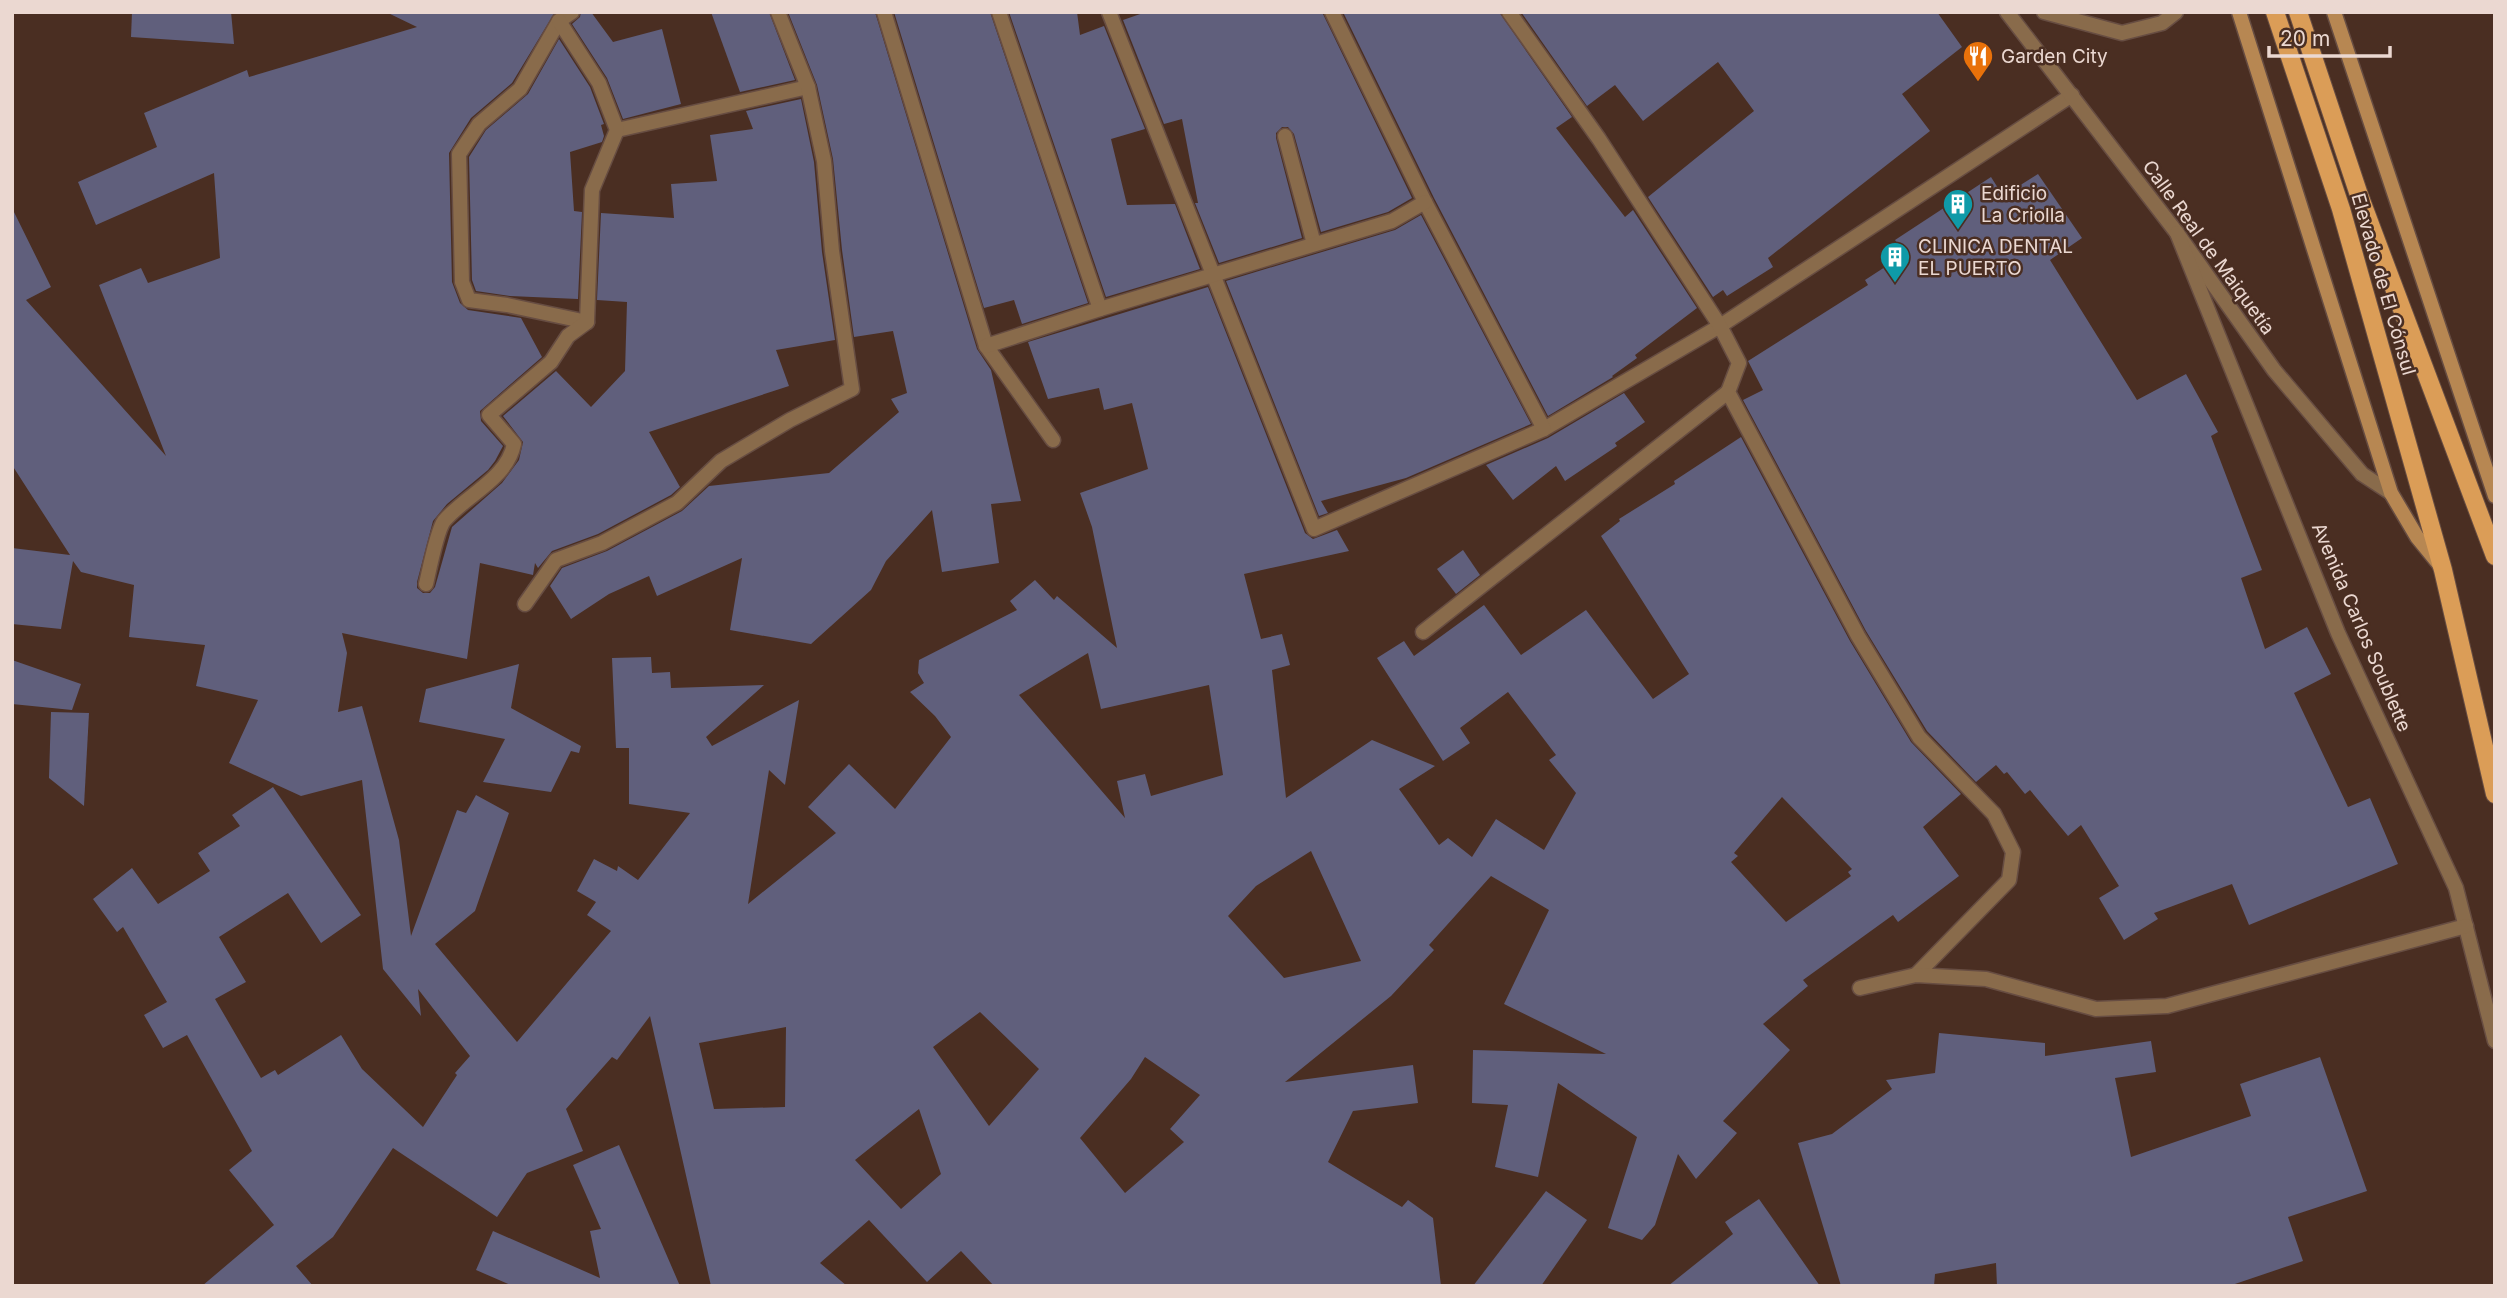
<svg xmlns="http://www.w3.org/2000/svg" width="2507" height="1298" viewBox="0 0 2507 1298" font-family="Inter,sans-serif">
<rect width="100%" height="100%" fill="#4a2e22"/>
<!-- building -->
<g fill="#605f7c" fill-rule="evenodd">
<path d="M132,12H231L234,44L131,37Z"/>
<path d="M386,12H555L512,83L471,118L449,153L452,282L460,303L468,310L521,318L542,357L480,411L481,421L503,446L495,461L488,470L447,504L433,521L417,582V588L423,593H430L435,587L452,527L502,483L519,460L523,442L503,416L556,371L591,407L625,371L627,302L597,300L601,213L674,218L671,184L717,181L710,135L753,129L746,111L801,99L814,162L822,252L835,340L776,350L789,386L649,432L680,487L671,495L598,534L552,551L538,568L535,563L533,575L480,563L467,659L342,633L347,653L338,712L362,706L399,840L411,936L457,810L466,813L476,795L509,813L475,911L435,944L517,1042L611,931L587,915L596,902L577,891L594,859L617,871L618,866L638,880L690,813L629,804V748H616L612,658L651,657L652,673L670,672L671,688L764,685L706,737L712,746L799,700L785,785L769,770L748,904L836,833L808,807L849,764L895,809L951,737L935,716L910,692L924,683L918,673L919,660L1017,610L1010,601L1035,580L1054,600L1057,596L1117,648L1092,527L1080,493L1148,469L1132,403L1104,410L1099,388L1048,399L1028,342L1208,287L1305,533L1313,539L1337,530L1349,551L1244,574L1261,639L1282,634L1290,665L1272,670L1286,798L1372,740L1435,766L1399,789L1439,845L1448,838L1472,857L1496,819L1544,850L1576,793L1549,760L1556,755L1508,692L1460,728L1470,743L1443,761L1377,658L1404,641L1414,656L1484,605L1521,655L1586,610L1653,699L1689,674L1601,536L1620,521L1619,519L1675,484L1674,481L1741,437L1850,641L1911,742L1961,794L1923,827L1959,876L1898,922L1893,915L1803,980L1808,986L1763,1024L1790,1050L1723,1121L1737,1133L1696,1179L1678,1154L1655,1225L1642,1240L1608,1228L1637,1137L1558,1083L1538,1177L1495,1167L1508,1105L1472,1103L1473,1050L1606,1054L1504,1004L1549,910L1491,876L1429,945L1434,950L1391,996L1285,1082L1413,1065L1418,1103L1353,1111L1328,1162L1402,1207L1408,1200L1433,1218L1441,1286H994L961,1251L927,1282L869,1220L820,1263L847,1286H711L650,1016L617,1060L612,1057L566,1109L583,1151L527,1173L497,1217L393,1148L333,1237L296,1266L313,1286H202L274,1225L229,1170L252,1151L187,1035L163,1048L144,1015L167,1002L123,927L117,932L93,899L132,868L158,904L210,871L198,853L240,826L232,815L273,787L361,915L321,943L288,893L219,937L246,982L215,999L261,1078L275,1070L278,1075L341,1035L362,1069L423,1127L457,1075L455,1073L470,1056L418,989L421,1016L383,969L362,780L301,796L229,763L258,700L196,686L205,645L129,637L134,585L81,572L73,561L61,629L12,624V548L70,555L12,465V208L51,287L26,300L166,456L99,285L141,268L148,283L220,258L214,173L96,225L78,182L157,147L144,113L247,70L249,77L417,27ZM1088,653L1101,709L1209,685L1223,775L1151,796L1145,774L1117,781L1125,818L1019,695ZM1782,797L1852,869L1848,872L1851,876L1786,922L1731,862L1738,856L1734,853ZM1311,851L1361,961L1284,978L1228,916L1256,886ZM980,1012L1039,1069L989,1126L933,1047ZM786,1027L785,1107L714,1109L699,1043ZM1145,1057L1200,1095L1170,1129L1184,1142L1125,1193L1080,1138L1131,1079ZM919,1109L941,1174L901,1209L855,1160Z"/>
<path d="M581,12H591L613,42L662,29L681,104L623,119L607,78L572,24L580,17Z"/>
<path d="M711,12H769L795,80L740,92Z"/>
<path d="M788,12H875L977,349L991,370L1021,501L991,504L999,563L942,572L932,510L886,561L871,590L811,644L730,630L742,558L657,596L649,576L609,594L571,619L550,586L562,568L607,551L682,511L709,486L829,473L899,412L891,399L907,393L893,331L854,337L842,250L833,159L817,85Z"/>
<path d="M894,12H990L1088,303L1022,324L1014,300L984,308Z"/>
<path d="M1009,12H1077L1080,35L1104,26L1145,129L1111,139L1127,205L1175,204L1200,269L1106,297Z"/>
<path d="M1146,12H1322L1412,198L1388,212L1321,232L1294,134L1288,127H1282L1276,133V138L1302,238L1219,263L1195,203H1198L1182,119L1164,124L1123,20Z"/>
<path d="M1343,12H1499L1572,117L1556,128L1625,217L1633,210L1697,308L1635,355L1637,358L1612,376L1613,377L1548,416L1434,198Z"/>
<path d="M1521,12H1937L1962,47L1902,94L1930,131L1768,258L1773,267L1727,296L1723,290L1713,297L1648,197L1754,111L1718,62L1643,121L1615,85L1587,106Z"/>
<path d="M559,39L590,87L604,124L601,125L604,136L602,142L570,152L574,211L582,212L578,299L510,296L476,291L472,280L469,157L486,130L528,94Z"/>
<path d="M2038,174L2082,238L2050,260L2137,400L2186,374L2218,432L2211,436L2262,570L2241,578L2265,649L2307,627L2331,674L2294,693L2348,807L2370,798L2398,864L2249,925L2232,884L2154,913L2158,919L2124,940L2099,898L2119,886L2081,825L2068,836L2030,790L2025,794L2007,772L2004,774L1996,765L1976,782L1927,731L1866,631L1743,400L1763,390L1748,361L1868,285L1865,280L1905,254L1895,240L1991,177L2003,196Z"/>
<path d="M1421,215L1531,424L1406,478L1321,501L1328,513L1319,516L1226,281L1395,230Z"/>
<path d="M1624,393L1645,422L1615,443L1617,446L1565,481L1556,466L1513,500L1486,465L1548,438Z"/>
<path d="M1463,550L1480,575L1456,594L1437,569Z"/>
<path d="M12,660L81,684L72,710L12,704Z"/>
<path d="M519,664L511,708L581,746L579,753L571,751L551,792L483,782L505,739L419,722L426,689Z"/>
<path d="M51,712L89,713L84,806L49,778Z"/>
<path d="M1939,1033L2045,1043V1056L2151,1041L2156,1072L2115,1078L2131,1157L2251,1116L2240,1084L2320,1057L2367,1191L2288,1217L2303,1261L2229,1286H1997L1996,1263L1935,1274L1934,1286H1841L1798,1143L1832,1134L1892,1089L1886,1080L1935,1073Z"/>
<path d="M619,1145L680,1286H513L476,1270L493,1231L600,1278L590,1231L601,1229L573,1165Z"/>
<path d="M1546,1191L1587,1220L1541,1286H1473Z"/>
<path d="M1759,1199L1820,1286H1668L1733,1234L1725,1222Z"/>
</g>
<g fill="none" stroke-linecap="round" stroke-linejoin="round">
<!-- street casing -->
<g stroke="#674d42" stroke-width="17">
<g id="street">
<path d="M572,12L559,21L520,89L479,124L459,154L462,282L469,300L507,305L587,322"/>
<path d="M884,12L986,346L1053,440"/>
<path d="M999,12L1100,309"/>
<path d="M1109,12L1314,529L1544,429L1720,326L2072,95"/>
<path d="M1332,12L1425,202L1544,429"/>
<path d="M1509,12L1599,139L1720,326L1739,363L1728,392L1858,636L1919,737L1994,814L2013,852L2009,880L1916,975"/>
<path d="M2007,12L2177,233L2274,370L2362,474L2391,493"/>
<path d="M2044,12L2122,33L2162,23L2176,12"/>
<path d="M617,130L808,87"/>
<path d="M1285,136L1314,244"/>
<path d="M2177,233L2338,633L2456,888L2495,1041"/>
<path d="M986,346L1100,309L1392,221L1425,202"/>
<path d="M426,584C429,571 437,530 444,521C466,495 507,479 514,444L489,415L551,362L568,336L587,322L592,190L617,130L599,83L559,21"/>
<path d="M525,604L556,560L602,543L677,503L721,461L790,420L852,389L832,251L824,161L808,87L778,12"/>
<path d="M1423,632L1728,392"/>
<path d="M1860,988L1916,975L1986,979L2096,1009L2167,1006L2466,926"/>
</g>
</g>
<!-- secondary casing -->
<g stroke="#674d42" stroke-width="17">
<g id="secondary">
<path d="M2239,12L2391,493L2417,537L2439,564"/>
<path d="M2334,12L2495,496"/>
</g>
</g>
<!-- primary casing -->
<g stroke="#674d42" stroke-width="20">
<g id="primary">
<path d="M2275,12L2341,209L2443,570L2495,794"/>
<path d="M2298,12L2359,195L2495,556"/>
</g>
</g>
<!-- street -->
<use href="#street" stroke="#896b4b" stroke-width="14"/>
<!-- secondary -->
<use href="#secondary" stroke="#b78752" stroke-width="14"/>
<!-- primary -->
<use href="#primary" stroke="#db9d57" stroke-width="18"/>
</g>
<!-- icons -->
<defs>
<g id="restaurant-pin" transform="scale(1.575)"><path d="M0 17L-7.5 6A9.5 9.5 0 1 1 7.5 6Z" fill="#e8710a" stroke="#4a2e22"/><path d="M-5-6h1v4h1v-4h1v4h1v-4h1v5L-1.5 .5V6h-2V.5L-5-1ZM5-6V6H3V1.5H1.5Q1.5-4 5-6Z" fill="#fff"/></g>
<g id="building-pin" transform="scale(1.575)"><path d="M0 17L-7.5 6A9.5 9.5 0 1 1 7.5 6Z" fill="#0f9aa8" stroke="#4a2e22"/><path d="M-4-6H4V6H1V3H-1V6H-4ZM-2.5-4.3h1.7v1.8h-1.7ZM.8-4.3h1.7v1.8H.8ZM-2.5-1h1.7V.8h-1.7ZM.8-1h1.7V.8H.8Z" fill="#fff"/></g>
</defs>
<g fill-rule="evenodd">
<use href="#restaurant-pin" x="1978" y="56"/>
<use href="#building-pin" x="1958" y="204"/>
<use href="#building-pin" x="1895" y="257"/>
</g>
<g text-anchor="middle" stroke-width="5" stroke-linejoin="round" paint-order="stroke">
<!-- poi labels -->
<g font-size="19" fill="#ebd8d1" stroke="#4a2e22" text-anchor="start">
<text x="2001" y="63">Garden City</text>
<text x="1981" y="200">Edificio<tspan x="1981" dy="22">La Criolla</tspan></text>
<text x="1918" y="253">CLINICA DENTAL<tspan x="1918" dy="22">EL PUERTO</tspan></text>
</g>
<!-- street labels -->
<g font-size="19" fill="#ebd8d1" stroke="#4a2e22">
<text transform="translate(2209 247) rotate(54)" y="7">Calle Real de Maiquetía</text>
<text transform="translate(2384 284) rotate(74)" y="7">Elevado de El Cónsul</text>
<text transform="translate(2362 627) rotate(67)" y="7">Avenida Carlos Soublette</text>
</g>
</g>
<!-- border -->
<rect width="2507" height="1298" fill="none" stroke="#ebd8d1" stroke-width="28"/>
<!-- scale -->
<path d="M2269 46v10h121v-10" fill="none" stroke="#ebd8d1" stroke-width="3.5"/>
<text x="2280" y="46" font-size="21" fill="#ebd8d1" stroke="#4a2e22" stroke-width="5" paint-order="stroke">20 m</text>
</svg>
